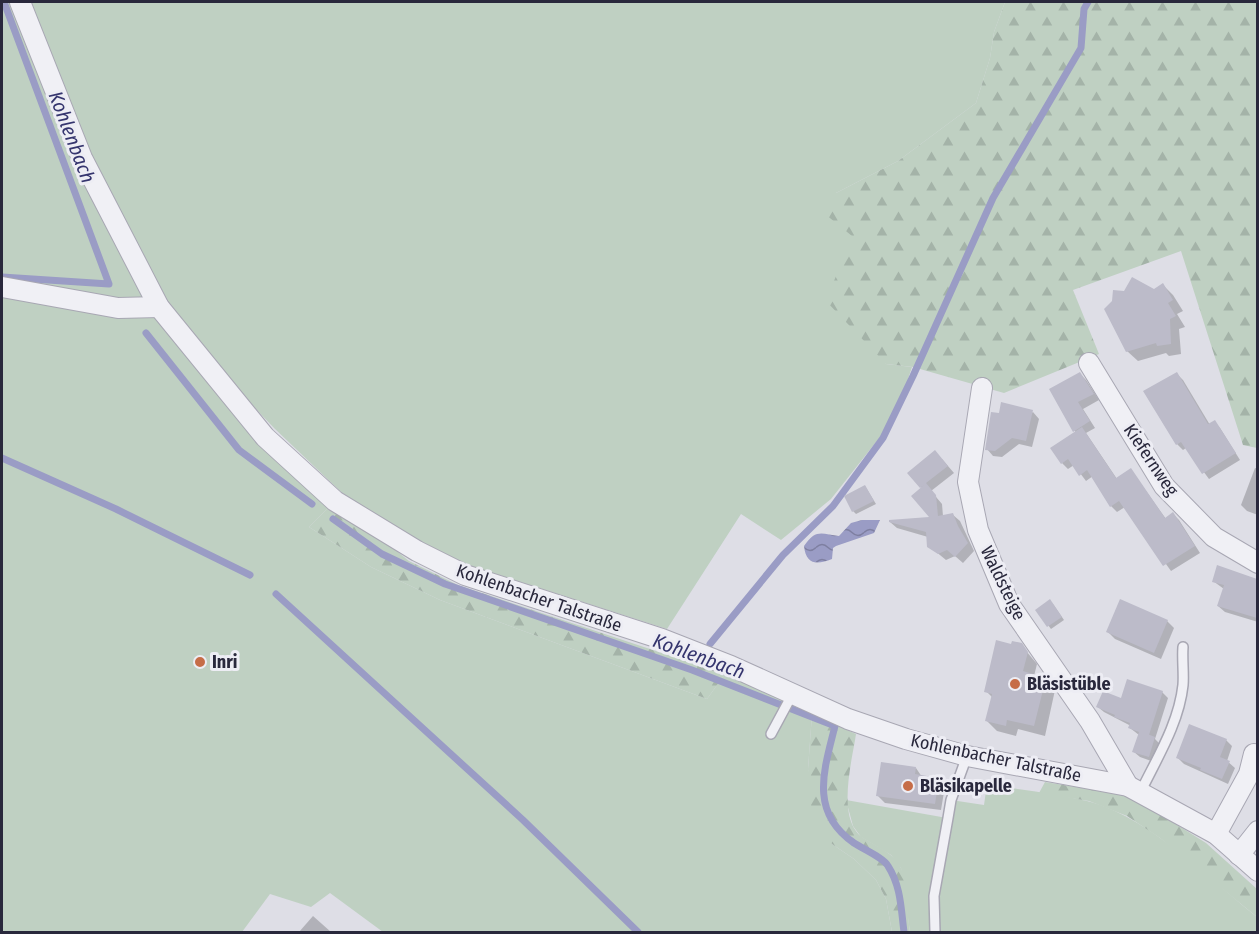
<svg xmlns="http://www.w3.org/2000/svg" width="1259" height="934" viewBox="0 0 1259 934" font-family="'Fira Sans Condensed',sans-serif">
<defs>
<pattern id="forest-firs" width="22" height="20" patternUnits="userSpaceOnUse" patternTransform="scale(1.5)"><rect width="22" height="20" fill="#bfd0c2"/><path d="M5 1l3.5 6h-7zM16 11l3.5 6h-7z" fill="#a4b3a8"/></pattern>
<pattern id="water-waves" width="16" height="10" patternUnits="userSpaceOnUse" patternTransform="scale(1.5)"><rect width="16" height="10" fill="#9a9cc5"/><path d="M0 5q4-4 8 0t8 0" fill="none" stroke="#7e7fa1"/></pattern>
</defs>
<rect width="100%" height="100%" fill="#dedee6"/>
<!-- green -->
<g fill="#bfd0c2">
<path d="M2,2H1005L994,32L990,58L976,103L898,161L836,193L852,235L886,364L912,367L895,418L831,499L781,540L741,514L667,629L474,567L422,544L341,492L274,428L168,317L335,501L309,527L371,567L440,600L707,699L725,674L812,714L808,769L832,844L854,859L876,880L886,899L892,932H383L330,893L311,907L270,894L242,932H2Z"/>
<path d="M987,784C1020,790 1054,793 1087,801C1146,815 1210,879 1257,917V932H910L901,868L891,855L861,837L853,826L846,800L947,818L951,800L984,805Z"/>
</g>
<!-- forest -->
<g fill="url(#forest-firs)">
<path d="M1005,2H1257V448L1243,445L1181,251L1073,290L1099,354L1004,393L913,367L886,364L826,301L852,236L825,214L836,193L898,161L976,103L990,58L994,32Z"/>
<path d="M335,501L409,561L458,585L725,674L707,699L440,600L371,567L309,527Z"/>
<path d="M812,714L856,734C852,762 835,822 865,839C878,847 895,854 901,868C906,879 908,918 910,932H892L886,899L876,880L854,859L832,844L812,816L808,769Z"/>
<path d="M1045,782L1131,796L1206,843L1257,889V917L1160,838L1127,816L1089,801L1039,793Z"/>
</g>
<!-- water -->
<path fill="url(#water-waves)" d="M862,520H880L874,533L836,546L833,548L832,559C817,565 806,565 804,546C816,528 822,534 839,536L851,523Z"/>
<!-- shadow -->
<g fill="#0003">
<path d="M1163,285L1173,295L1183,311L1177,314L1185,327L1179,329L1181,354L1169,356L1166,353L1138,361L1127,351L1154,291Z"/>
<path d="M1080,374L1086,380L1099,400L1083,409L1095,428L1086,433L1117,479L1131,470L1166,519L1173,514L1179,520L1200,553L1171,571L1125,507L1117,512L1111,506L1093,476L1086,481L1074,465L1068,469L1062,463L1076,433L1051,389Z"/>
<path d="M1177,374L1183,380L1210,425L1214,422L1220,428L1240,460L1209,479L1186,448L1183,450L1177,444Z"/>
<path d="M1033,412L1039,419L1032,447L1019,444L1002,457L993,456L987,449Z"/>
<path d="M942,459L954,473L931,491L942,504L943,516L953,515L960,521L974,551L963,563L955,556L946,560L929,546L928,537L897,528L890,522L933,518L922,488L909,473Z"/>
<path d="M1255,468L1258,469V515L1247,511L1241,505Z"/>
<path d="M865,486L876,504L856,514L853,511Z"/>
<path d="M1218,567L1258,580V622L1225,612L1218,606L1224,589L1213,581Z"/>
<path d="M1053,604L1064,620L1051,629L1037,610Z"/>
<path d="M1167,621L1174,628L1161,659L1115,639L1108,632Z"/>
<path d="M1021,645L1037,664L1034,676L1045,680L1055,690L1045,736L1018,729L1016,736L997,731L987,721L993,698L986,691L1013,646Z"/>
<path d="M1162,692L1168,698L1155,739L1160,744L1154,762L1140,757L1134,752L1139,735L1130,728L1131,726L1104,712L1098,707Z"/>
<path d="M1226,740L1232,746L1227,761L1235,768L1228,784L1184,764L1178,758Z"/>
<path d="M916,768L922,777L938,779L945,786L941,810L885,803L878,796Z"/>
<path d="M313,916L331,932H299Z"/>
</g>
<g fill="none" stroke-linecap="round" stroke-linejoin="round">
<!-- stream -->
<g stroke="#9a9cc5" stroke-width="7">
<path d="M2,277L109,284L4,2"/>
<path d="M146,333L239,450L312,504"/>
<path d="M2,458L116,509L250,575"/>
<path d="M333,519L382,554L445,584L692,670L835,726C824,770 809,812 854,843C863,849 884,858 888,866C901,886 901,909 904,932"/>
<path d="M276,594L523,820L638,932"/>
<path d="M710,644L783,555L833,506L883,438L913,376L993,198L1081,48L1084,9L1088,2"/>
</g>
</g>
<!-- building -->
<g fill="#bcbbc9">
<path d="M1132,277L1154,289L1163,283L1173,300L1168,303L1176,316L1170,319L1171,344L1157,346L1156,343L1126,352L1104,309L1112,301L1113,290L1124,291Z"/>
<path d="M1080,372L1094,394L1078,402L1090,421L1073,432L1049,389Z"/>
<path d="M1177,372L1208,424L1215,420L1236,453L1202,474L1181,442L1176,445L1143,391Z"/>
<path d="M1001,402L1033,410L1026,441L1012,438L995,451L985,450L991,412L999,413Z"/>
<path d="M1082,427L1116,478L1131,468L1165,518L1173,512L1195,546L1163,566L1119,501L1110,507L1087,470L1079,476L1068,459L1061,464L1050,448Z"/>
<path d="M935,450L948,466L926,483L936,495L938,516L953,513L958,526L968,543L955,557L947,550L938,554L927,547L926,532L889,522V520L929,517L911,496L924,485L920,488L907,473Z"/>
<path d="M865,485L874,501L852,512L844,496Z"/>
<path d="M1217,565L1257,579V618L1217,606L1224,585L1212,582Z"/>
<path d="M1050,599L1062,617L1047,627L1035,610Z"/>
<path d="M1120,599L1168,620L1154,653L1106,632Z"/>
<path d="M996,640L1011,644L1012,641L1022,643L1028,652L1023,671L1046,678L1034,726L1007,720L1006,726L985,721L992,694L984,692Z"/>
<path d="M1127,679L1163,691L1149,735L1145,733L1155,737L1149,757L1132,752L1139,732L1128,728L1130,723L1114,717L1115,715L1096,707L1103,691L1121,698Z"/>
<path d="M1189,724L1227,739L1220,757L1230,761L1222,779L1200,770L1201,768L1176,758Z"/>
<path d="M881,762L916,767L915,774L939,778L935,804L876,796Z"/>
</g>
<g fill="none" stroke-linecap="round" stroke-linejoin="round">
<!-- service casing -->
<g stroke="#a8a7b3" stroke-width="12">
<g id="service">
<path d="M771,734L792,695"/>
<path d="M1141,791C1157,758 1179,723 1183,685C1184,673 1182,660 1183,647"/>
<path d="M935,932L934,896L948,818L951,800L967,756"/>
</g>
</g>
<!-- minor casing -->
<g stroke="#a8a7b3" stroke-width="22">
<g id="minor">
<path d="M20,2L82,158L159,307L265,437L335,501L417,551L465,575L662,639L731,666L848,719L906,739L967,756L1128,786L1216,834L1258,871"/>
<path d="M2,287L118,308L159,307"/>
<path d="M1089,363L1164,486L1214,537L1258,563"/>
<path d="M982,388L968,482L978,530L1009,604L1090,721L1128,786"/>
<path d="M1216,834L1249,774L1254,754"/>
<path d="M1239,855L1258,831"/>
</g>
</g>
<!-- service -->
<use href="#service" stroke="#f0f0f5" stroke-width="9"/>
<!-- minor -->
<use href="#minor" stroke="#f0f0f5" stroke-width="20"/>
</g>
<!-- markers -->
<g fill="#c66d48" stroke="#ededf4" stroke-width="2">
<circle cx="200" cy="662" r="6"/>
<circle cx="1015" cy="684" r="6"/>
<circle cx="908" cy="786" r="6"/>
</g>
<g text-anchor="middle" stroke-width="6" stroke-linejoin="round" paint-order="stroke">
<!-- street labels -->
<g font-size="18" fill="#29283c" stroke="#ededf4">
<text transform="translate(1151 460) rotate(56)" y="6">Kiefernweg</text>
<text transform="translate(1003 583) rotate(64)" y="6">Waldsteige</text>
<text transform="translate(539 598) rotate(19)" y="6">Kohlenbacher Talstraße</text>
<text transform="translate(996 758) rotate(12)" y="6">Kohlenbacher Talstraße</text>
</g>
<!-- poi labels -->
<g font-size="18" font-weight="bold" fill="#29283c" stroke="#ededf4" text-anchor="start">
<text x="212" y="668">Inri</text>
<text x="1027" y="690">Bläsistüble</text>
<text x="920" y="792">Bläsikapelle</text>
</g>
<!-- water labels -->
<g font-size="20" font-style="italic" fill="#35356e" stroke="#ededf4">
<text transform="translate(72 137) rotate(69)" y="7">Kohlenbach</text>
<text transform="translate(699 656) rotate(20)" y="7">Kohlenbach</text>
</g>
</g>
<!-- border -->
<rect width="1259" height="934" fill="none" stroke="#29283c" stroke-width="6"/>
</svg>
